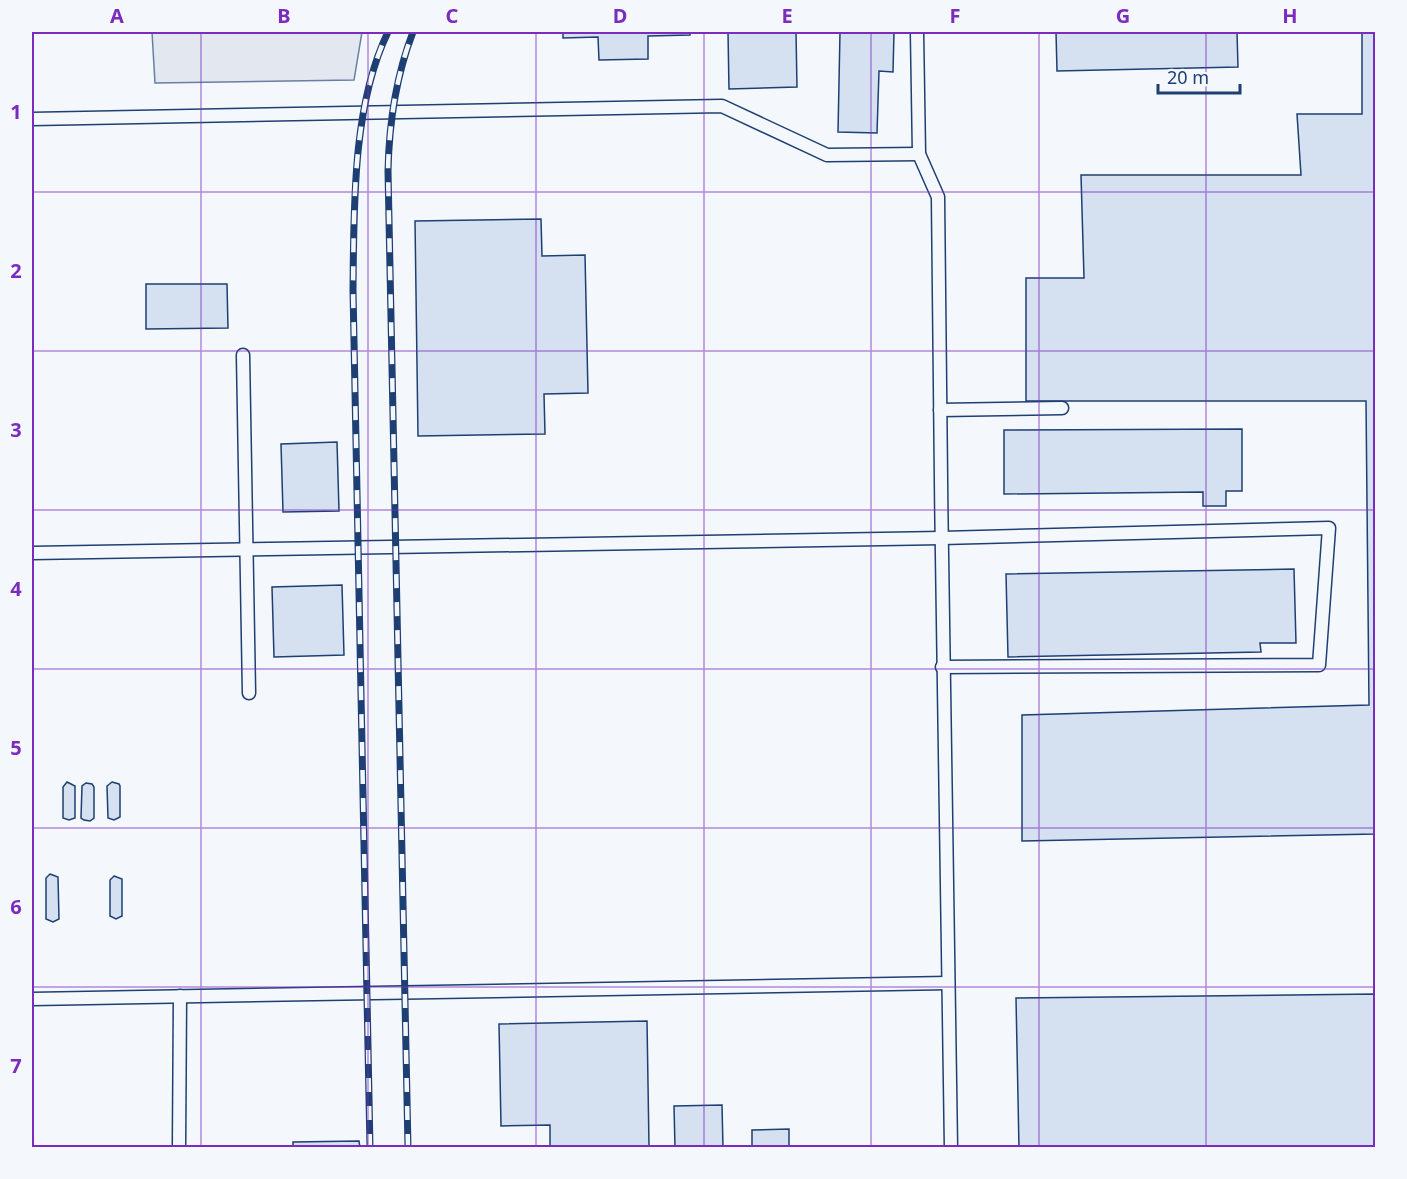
<svg xmlns="http://www.w3.org/2000/svg" width="1407" height="1179" viewBox="0 0 1407 1179" font-family="'Noto Sans',sans-serif">
<rect width="100%" height="100%" fill="#f4f7fb"/>
<!-- parking -->
<path fill="#e3e8f0" stroke="#687fa3" stroke-width="1.5" d="M152,32H362L354,80L155,83Z"/>
<!-- building -->
<g fill="#d5e0f0" stroke="#1d3f73" stroke-width="1.5">
<path d="M563,32H690V35L648,36V59L599,60L598,37L563,38Z"/>
<path d="M728,32H796L797,87L729,89Z"/>
<path d="M840,32H894L893,72L879,71L877,133L838,132Z"/>
<path d="M1056,32H1237L1238,67L1057,71Z"/>
<path d="M1362,32H1376V834L1022,841V715L1369,705L1366,401H1026V278H1084L1081,175H1301L1297,114H1362Z"/>
<path d="M541,219L542,256L585,255L588,393L544,394L545,434L418,436L415,221Z"/>
<path d="M146,284H227L228,328L146,329Z"/>
<path d="M1242,429V491H1226V506H1203V492L1004,494V430Z"/>
<path d="M337,442L339,511L283,512L281,444Z"/>
<path d="M1294,569L1296,643H1260L1261,652L1008,657L1006,574Z"/>
<path d="M342,585L344,655L274,657L272,587Z"/>
<path d="M67,782L75,786V818L69,820L63,818V787Z"/>
<path d="M112,782L119,784L120,786V817L114,820L108,818L107,786Z"/>
<path d="M86,783L92,784L94,787V818L90,821L84,820L81,818L82,786Z"/>
<path d="M50,874L58,877L59,919L53,922L46,919V878Z"/>
<path d="M114,876L122,879V916L116,919L110,916V880Z"/>
<path d="M1376,994V1148H1019L1016,998Z"/>
<path d="M647,1021L649,1146L550,1148V1125L501,1126L499,1024Z"/>
<path d="M722,1105L723,1148H675L674,1106Z"/>
<path d="M789,1129V1148H752V1130Z"/>
<path d="M359,1141L360,1148H293V1142Z"/>
</g>
<g fill="none" stroke-linecap="round" stroke-linejoin="round">
<!-- lane casing -->
<g stroke="#1d3f73" stroke-width="15">
<g id="lane">
<path d="M917,32L919,154L938,197C941,514 945,830 951,1148"/>
<path d="M32,119L722,106L827,155L919,154"/>
<path d="M243,355L249,693"/>
<path d="M940,410L1062,408"/>
<path d="M32,553L942,538L1329,528L1319,665L942,667"/>
<path d="M32,999L948,983"/>
<path d="M179,1148L180,996"/>
</g>
</g>
<!-- lane -->
<use href="#lane" stroke="#f4f7fb" stroke-width="12"/>
<!-- rail casing -->
<g stroke="#1d3f73" stroke-width="7">
<g id="rail">
<path d="M370,1148L353,290C354,209 352,106 388,32"/>
<path d="M408,1148L388,171C389,123 396,76 413,32"/>
</g>
</g>
<!-- rail -->
<use href="#rail" stroke="#f4f7fb" stroke-width="4.5" stroke-dasharray="14" stroke-linecap="butt"/>
</g>
<!-- grid -->
<path fill="none" stroke="#7b2cbf" stroke-width="1.5" stroke-opacity="0.55" d="M201,32V1148M368,32V1148M536,32V1148M704,32V1148M871,32V1148M1039,32V1148M1206,32V1148M32,192H1376M32,351H1376M32,510H1376M32,669H1376M32,828H1376M32,987H1376"/>
<!-- border -->
<rect width="1407" height="1179" fill="none" stroke="#f4f7fb" stroke-width="66"/>
<!-- scale -->
<path d="M1158 84v9h82v-9" fill="none" stroke="#1d3f73" stroke-width="3"/>
<text x="1167" y="84" font-size="18" fill="#1d3f73" stroke="#f4f7fb" stroke-width="4.5" paint-order="stroke">20 m</text>
<rect x="33" y="33" width="1341" height="1113" fill="none" stroke="#7b2cbf" stroke-width="2"/>
<g font-size="20" text-anchor="middle" font-weight="bold" fill="#7b2cbf">
<text x="117" y="23">A</text>
<text x="284" y="23">B</text>
<text x="452" y="23">C</text>
<text x="620" y="23">D</text>
<text x="787" y="23">E</text>
<text x="955" y="23">F</text>
<text x="1123" y="23">G</text>
<text x="1290" y="23">H</text>
<text x="16" y="119">1</text>
<text x="16" y="278">2</text>
<text x="16" y="437">3</text>
<text x="16" y="596">4</text>
<text x="16" y="755">5</text>
<text x="16" y="914">6</text>
<text x="16" y="1073">7</text>
</g>
</svg>
